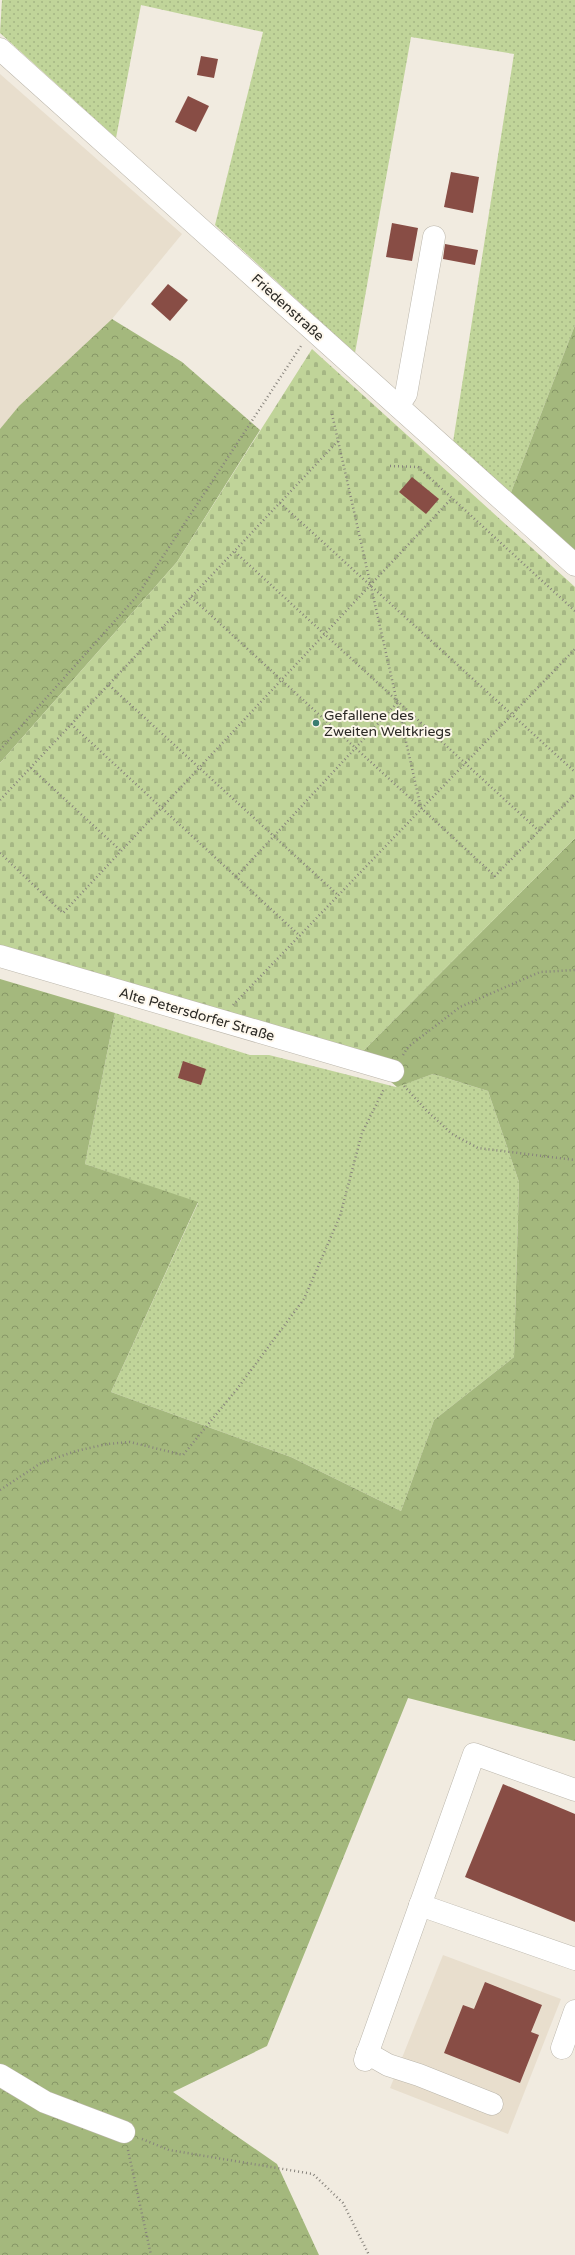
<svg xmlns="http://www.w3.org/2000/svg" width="575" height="2255" viewBox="0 0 575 2255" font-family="'Varela Round',sans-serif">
<defs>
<pattern id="grass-dots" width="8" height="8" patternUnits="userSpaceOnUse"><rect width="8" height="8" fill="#c0d499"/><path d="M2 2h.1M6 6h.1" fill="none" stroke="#a5b684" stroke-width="1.8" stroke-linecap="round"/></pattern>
<pattern id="forest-crowns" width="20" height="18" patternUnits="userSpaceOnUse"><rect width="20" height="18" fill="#a4b87d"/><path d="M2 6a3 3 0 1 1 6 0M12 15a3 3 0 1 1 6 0" fill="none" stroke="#869666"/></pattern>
<pattern id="cemetery-stones" width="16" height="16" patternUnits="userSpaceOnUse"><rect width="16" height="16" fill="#c0d499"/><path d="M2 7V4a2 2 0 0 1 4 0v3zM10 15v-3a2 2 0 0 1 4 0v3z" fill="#a5b684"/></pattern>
</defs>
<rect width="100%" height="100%" fill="#f1ebe0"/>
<!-- built -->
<g fill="#e8decd">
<path d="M0,74L182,234L112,319L0,442Z"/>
<path d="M443,1955L561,1999L508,2134L390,2088Z"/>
</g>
<!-- grass -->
<g fill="url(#grass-dots)">
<path d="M2,0H575V325L510,495L453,442L514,54L411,37L355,353L215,225L263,32L141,5L116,138L0,33Z"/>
<path d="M115,1013L250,1055H269L396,1087L433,1074L488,1091L519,1182L514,1357L434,1420L401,1511L291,1457L111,1392L198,1203L85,1164Z"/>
</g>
<!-- forest -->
<g fill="url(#forest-crowns)">
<path d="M112,319L182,362L260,430L177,562L0,763V429L19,406Z"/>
<path d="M575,325V553L510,495Z"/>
<path d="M575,838V1741L408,1698L267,2046L173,2092L277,2164L319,2255H0V979L115,1013L85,1164L198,1202L111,1392L291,1457L401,1511L434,1420L514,1357L519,1182L488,1091L433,1074L397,1087L359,1055Z"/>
</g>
<!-- cemetery -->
<path fill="url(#cemetery-stones)" d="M312,349L575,587V838L359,1055L0,945V763L177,562Z"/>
<!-- building -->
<g fill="#884d45">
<path d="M201,56L218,59L214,78L197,75Z"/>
<path d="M188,96L209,106L196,132L175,122Z"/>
<path d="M451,172L479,177L473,213L444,207Z"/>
<path d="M392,223L418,228L412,261L386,257Z"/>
<path d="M445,244L478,250L475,265L443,259Z"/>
<path d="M168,284L188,300L170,321L151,304Z"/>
<path d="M412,477L439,499L426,514L399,492Z"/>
<path d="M183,1061L206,1069L201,1085L178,1078Z"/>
<path d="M503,1784L575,1814V1922L465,1877Z"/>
<path d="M485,1982L542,2005L531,2032L539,2035L520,2083L444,2053L463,2005L474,2009Z"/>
</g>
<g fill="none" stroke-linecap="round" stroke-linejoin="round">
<!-- minor casing -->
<g stroke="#bbb6ab" stroke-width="23">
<g id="minor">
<path d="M0,49L575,565"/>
<path d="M398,406L406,394L434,237"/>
<path d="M0,956L393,1071"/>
<path d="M420,1905L575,1959"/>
<path d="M562,2048L575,2011"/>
<path d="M367,2053L388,2065L419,2075L492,2104"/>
<path d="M365,2060L474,1754L575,1790"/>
<path d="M0,2075L45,2102L124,2132"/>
</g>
</g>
<!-- path -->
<g stroke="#87837c" stroke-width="2.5" stroke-dasharray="1 3" stroke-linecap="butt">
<path d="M332,414L421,808"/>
<path d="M390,466L418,467L575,611"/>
<path d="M280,503L575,772"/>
<path d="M235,552L539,831"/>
<path d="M191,597L495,876L575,794"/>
<path d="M109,685L338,895"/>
<path d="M71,724L300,936"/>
<path d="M0,750L137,596L301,346"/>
<path d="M31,768L121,851"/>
<path d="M0,800L338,441"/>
<path d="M0,853L63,913L452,498"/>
<path d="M236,877L398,702"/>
<path d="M233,1005L575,649"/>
<path d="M403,1055L408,1047L460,1007L540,972L575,970"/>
<path d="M404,1086L427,1111L452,1134L478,1148L575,1160"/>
<path d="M0,1490L41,1463L76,1451L107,1444L130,1442L183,1455L237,1389L304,1299L340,1216L362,1133L384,1089"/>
<path d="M142,2139L169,2150L313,2174L343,2203L369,2255"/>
<path d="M128,2150L151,2255"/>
</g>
<!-- minor -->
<use href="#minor" stroke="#fff" stroke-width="22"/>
</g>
<!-- markers -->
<circle fill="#3a7d70" stroke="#fef8ed" stroke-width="1.5" cx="316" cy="723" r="4"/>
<g text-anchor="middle" stroke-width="4" stroke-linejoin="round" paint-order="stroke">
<!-- street labels -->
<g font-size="14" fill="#2c2a26" stroke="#fef8ed">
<text transform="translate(288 307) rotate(42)" y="5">Friedenstraße</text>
<text transform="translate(197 1014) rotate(16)" y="5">Alte Petersdorfer Straße</text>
</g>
<!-- poi labels -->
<g font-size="14" fill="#2c2a26" stroke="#fef8ed" text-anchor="start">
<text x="324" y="720">Gefallene des<tspan x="324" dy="16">Zweiten Weltkriegs</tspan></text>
</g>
</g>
</svg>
